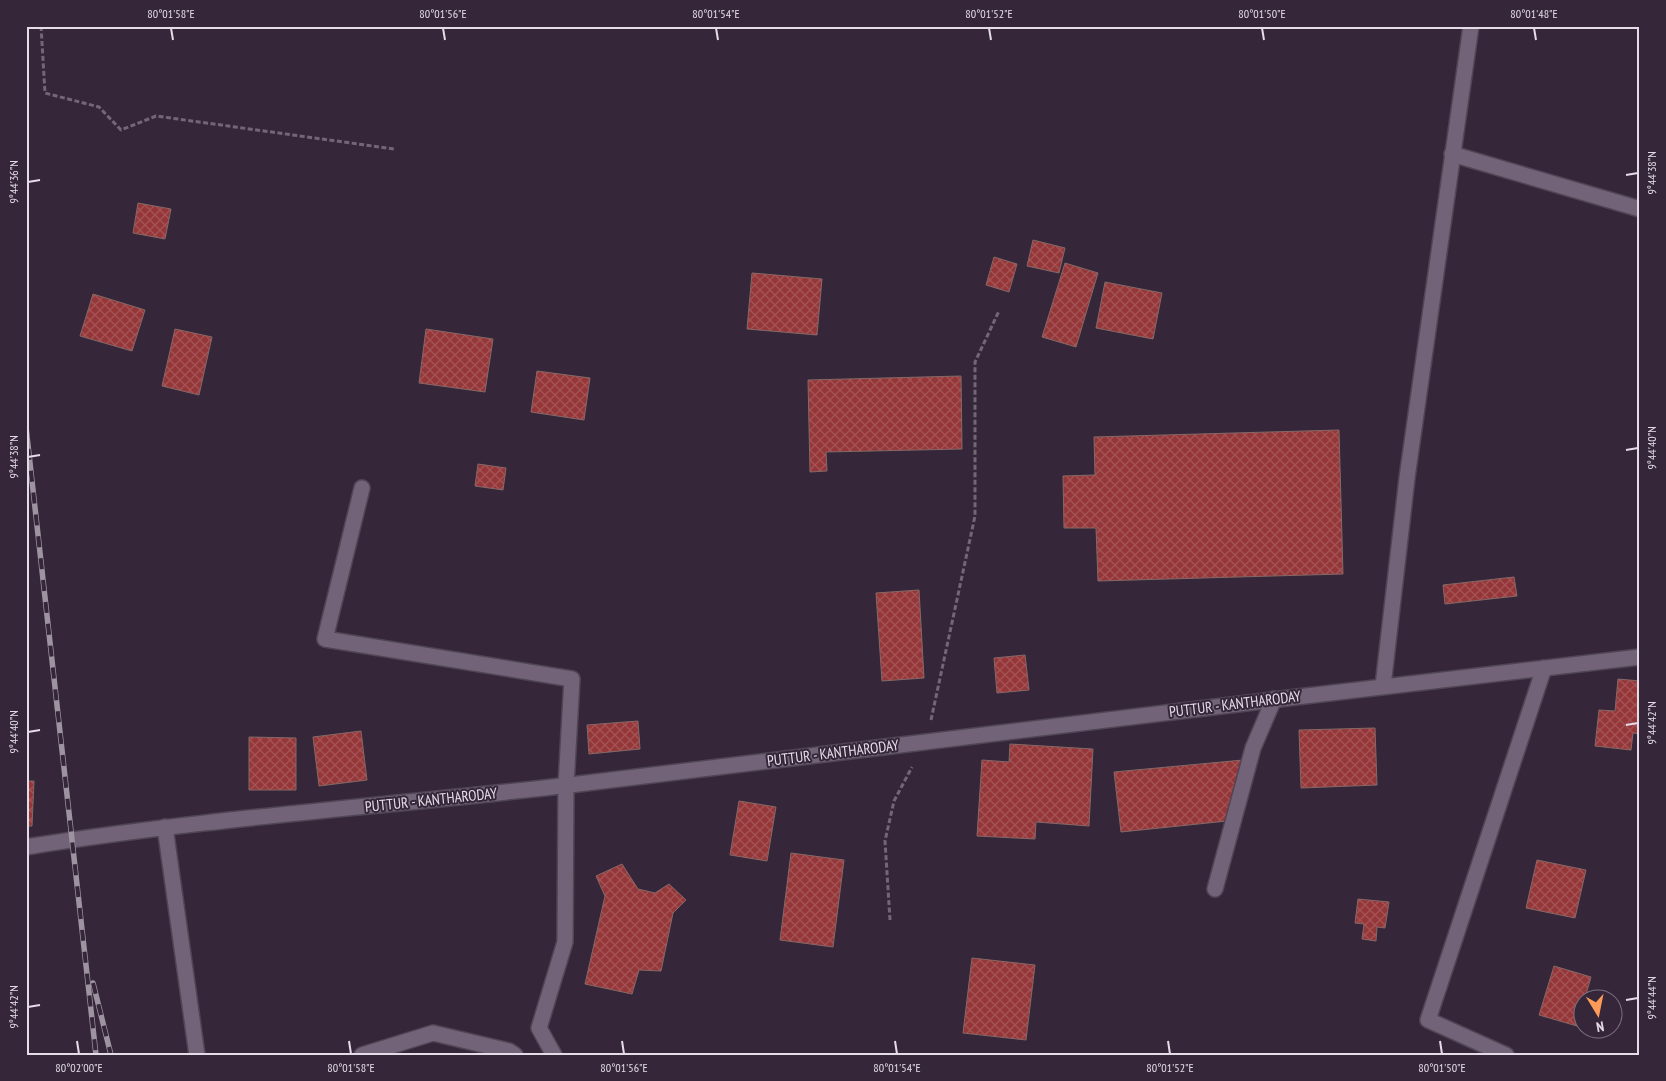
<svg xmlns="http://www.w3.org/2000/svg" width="1666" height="1081" viewBox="0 0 1666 1081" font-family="'PT Sans Narrow',sans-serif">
<defs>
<pattern id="building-cross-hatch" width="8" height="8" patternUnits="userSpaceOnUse" patternTransform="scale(1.25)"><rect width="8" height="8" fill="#953739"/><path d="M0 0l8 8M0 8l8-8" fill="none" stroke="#a45356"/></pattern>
</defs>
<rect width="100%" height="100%" fill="#352739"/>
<!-- building -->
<g fill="url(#building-cross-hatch)" stroke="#856867">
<path d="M138,203L171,209L165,239L133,233Z"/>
<path d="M1033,240L1065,248L1059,273L1027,266Z"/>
<path d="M994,257L1017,264L1009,292L986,285Z"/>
<path d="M1065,263L1098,273L1076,347L1042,337Z"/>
<path d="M752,273L822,279L817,335L747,329Z"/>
<path d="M1105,282L1162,293L1153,339L1096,328Z"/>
<path d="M93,294L145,310L132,351L80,336Z"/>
<path d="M175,329L212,337L199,395L162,386Z"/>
<path d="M426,329L493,339L485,392L419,383Z"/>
<path d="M537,371L590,378L584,420L531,412Z"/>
<path d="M961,376L962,449L826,452L827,471L810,472L808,380Z"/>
<path d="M1339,430L1343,574L1098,581L1096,528H1064L1063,476L1095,475L1094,437Z"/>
<path d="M478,464L506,468L503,490L475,486Z"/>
<path d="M1514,577L1517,596L1445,604L1443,585Z"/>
<path d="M919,590L924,678L882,681L876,593Z"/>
<path d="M1025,655L1029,690L997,693L994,658Z"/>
<path d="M1618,679L1640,681V734L1633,733L1631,750L1595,746L1599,710L1615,711Z"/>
<path d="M638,721L640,749L589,754L587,725Z"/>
<path d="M1375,728L1377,785L1301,788L1299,730Z"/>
<path d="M361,731L367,780L319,786L313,737Z"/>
<path d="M249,737L296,738V790H249Z"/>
<path d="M1010,744L1093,749L1089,826L1036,822L1035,839L977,836L982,760L1009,762Z"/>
<path d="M1243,760L1227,821L1121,832L1114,772Z"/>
<path d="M26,781H34L32,826H26Z"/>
<path d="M739,801L776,807L767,861L730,855Z"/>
<path d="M791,853L844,860L833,947L780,940Z"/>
<path d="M1537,860L1586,870L1575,918L1526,908Z"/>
<path d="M622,864L638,889L655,893L669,884L686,900L673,913L661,971L639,970L632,994L585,984L605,896L596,876Z"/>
<path d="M1358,899L1389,902L1385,928L1377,927L1376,941L1362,939L1364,924L1355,923Z"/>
<path d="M972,958L1035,965L1026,1040L963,1033Z"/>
<path d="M1554,966L1591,977L1585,998H1584L1577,1026L1539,1015Z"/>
</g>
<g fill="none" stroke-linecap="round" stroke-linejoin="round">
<!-- street casing -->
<g stroke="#504554" stroke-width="18">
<g id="street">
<path d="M1452,154L1640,209"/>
<path d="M362,488L325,639L572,679L566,785L565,942L539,1028L554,1055"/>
<path d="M1383,686L1407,478L1471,26"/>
<path d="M165,827L197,1055"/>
<path d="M1215,889L1253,748L1274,699"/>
<path d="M362,1055L433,1033L509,1051L515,1055"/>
<path d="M1506,1055L1428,1020L1544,668"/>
</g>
</g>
<!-- secondary casing -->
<g stroke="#504554" stroke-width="18">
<path id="secondary" d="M26,847C206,818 389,806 570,785C926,743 1283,697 1640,657"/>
</g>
<!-- path -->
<g stroke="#736777" stroke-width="3" stroke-dasharray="5 2.5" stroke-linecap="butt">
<path d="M41,26L45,93L99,107L121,130L156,116L394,149"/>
<path d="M931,720L975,516V362L999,311"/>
<path d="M890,920L885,841L894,801L912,767"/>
</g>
<!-- street -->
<use href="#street" stroke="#726378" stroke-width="15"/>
<!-- secondary -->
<use href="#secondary" stroke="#726378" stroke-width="15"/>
<!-- rail casing -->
<g stroke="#9e93a1" stroke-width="5.5">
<g id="rail">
<path d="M26,427L96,1055"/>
<path d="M93,983L111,1055"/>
</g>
</g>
<!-- rail -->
<use href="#rail" stroke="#352739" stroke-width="4" stroke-dasharray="11" stroke-linecap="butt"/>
</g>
<!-- ticks -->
<path fill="none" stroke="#e5dce8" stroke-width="2" d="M171,28L173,40M443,28L445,40M716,28L718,40M989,28L991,40M1262,28L1264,40M1534,28L1536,40M1626,175L1638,173M28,182L40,180M1626,450L1638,448M28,457L40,455M1626,725L1638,723M28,732L40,730M1626,1000L1638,998M28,1007L40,1005M77,1041L79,1054M349,1041L351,1054M622,1041L624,1054M895,1041L897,1054M1168,1041L1170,1054M1440,1041L1442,1054"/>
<g text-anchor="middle" stroke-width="4" stroke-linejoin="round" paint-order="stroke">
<!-- street labels -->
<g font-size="15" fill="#e5dce8" stroke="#352739">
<text transform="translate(1235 704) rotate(-7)" y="5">PUTTUR - KANTHARODAY</text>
<text transform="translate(833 753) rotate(-7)" y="5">PUTTUR - KANTHARODAY</text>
<text transform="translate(431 800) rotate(-6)" y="5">PUTTUR - KANTHARODAY</text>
</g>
</g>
<!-- border -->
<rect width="1666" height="1081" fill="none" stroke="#352739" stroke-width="55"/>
<!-- north arrow -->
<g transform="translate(1598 1014) rotate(170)"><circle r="24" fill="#352739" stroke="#7b6f7f"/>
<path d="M0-4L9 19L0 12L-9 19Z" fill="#fe9b59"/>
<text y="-8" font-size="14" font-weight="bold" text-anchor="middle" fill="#e5dce8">N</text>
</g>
<rect x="28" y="28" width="1610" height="1026" fill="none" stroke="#e5dce8" stroke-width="2"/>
<g font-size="12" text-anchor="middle" fill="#e5dce8">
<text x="171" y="18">80°01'58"E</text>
<text x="443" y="18">80°01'56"E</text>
<text x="716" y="18">80°01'54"E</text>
<text x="989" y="18">80°01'52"E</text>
<text x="1262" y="18">80°01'50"E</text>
<text x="1534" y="18">80°01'48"E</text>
<text transform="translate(1652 173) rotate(-90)" y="4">9°44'38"N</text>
<text transform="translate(14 182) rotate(-90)" y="4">9°44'36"N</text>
<text transform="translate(1652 448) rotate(-90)" y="4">9°44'40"N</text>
<text transform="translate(14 457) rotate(-90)" y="4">9°44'38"N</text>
<text transform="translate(1652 723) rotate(-90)" y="4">9°44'42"N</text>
<text transform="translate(14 732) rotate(-90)" y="4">9°44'40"N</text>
<text transform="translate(1652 998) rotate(-90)" y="4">9°44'44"N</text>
<text transform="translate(14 1007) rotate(-90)" y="4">9°44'42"N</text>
<text x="79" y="1072">80°02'00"E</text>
<text x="351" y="1072">80°01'58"E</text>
<text x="624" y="1072">80°01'56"E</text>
<text x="897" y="1072">80°01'54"E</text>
<text x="1170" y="1072">80°01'52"E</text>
<text x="1442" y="1072">80°01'50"E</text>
</g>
</svg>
